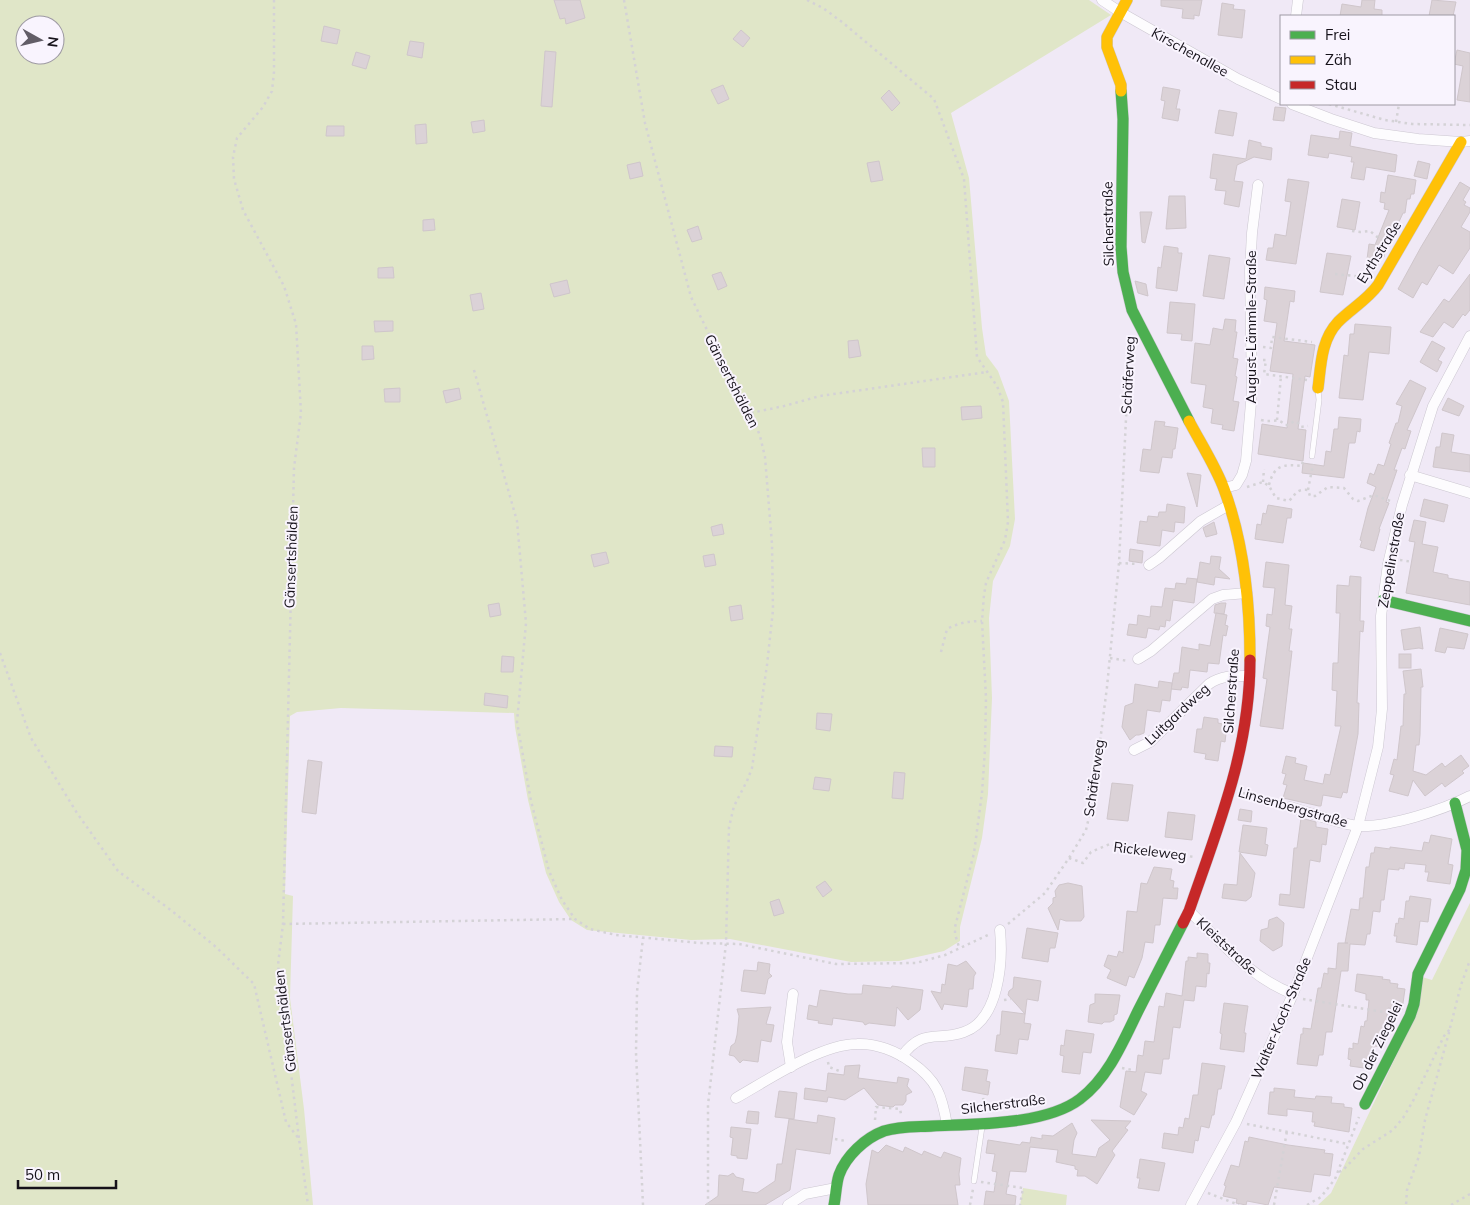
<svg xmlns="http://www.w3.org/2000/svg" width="1470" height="1205" viewBox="0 0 1470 1205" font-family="Mulish,sans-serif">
<rect width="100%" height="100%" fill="#f0e9f6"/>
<!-- green -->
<g fill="#e0e6c8" fill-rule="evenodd">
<path d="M0,0H1089L1111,15L951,113L969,178L982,328L986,355L998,371L1009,401L1015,519L1010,546L993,581L989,618L992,698L988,794L982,838L960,927V941L944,951L899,961L851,962L730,939L691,940L587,930L571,920L559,902L546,873L528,800L515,727L514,713L341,708L297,712L290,716L285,894L293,896L290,998L304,1109L313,1205H0ZM25,25H55V55H25Z"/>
<path d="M1470,903V1205H1318L1331,1193L1399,1050L1422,977L1432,980Z"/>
<path d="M1023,1188L1067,1195L1066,1205H1020Z"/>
</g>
<!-- building -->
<g fill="#dbd2d7" stroke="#cfc6cb">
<path d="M554,0H580L585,18L566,24L565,18L560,19Z"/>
<path d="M1161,0H1202L1199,16L1194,15V19L1182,18L1183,9L1161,6Z"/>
<path d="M1362,0H1375L1374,9L1382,10V16H1340L1342,4L1361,7Z"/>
<path d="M1432,0L1456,2L1453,16H1429Z"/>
<path d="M1222,3L1234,5L1233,9L1245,10L1242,38L1218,35Z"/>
<path d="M324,26L340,30L337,44L321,41Z"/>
<path d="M741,30L750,38L743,47L733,39Z"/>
<path d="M410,41L424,43L422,58L407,55Z"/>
<path d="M1457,50L1470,53V102L1457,100L1463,66L1454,64Z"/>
<path d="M545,51L556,52L552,107L541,106Z"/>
<path d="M356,52L370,56L366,69L352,65Z"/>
<path d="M723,85L729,99L718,104L711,90Z"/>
<path d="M1163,87L1180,90L1176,109H1180L1178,121L1162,118L1165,101L1161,100Z"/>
<path d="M889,90L900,103L892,111L881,98Z"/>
<path d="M1275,107L1286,108L1284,121L1273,120Z"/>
<path d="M1219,110L1237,113L1233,136L1215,133Z"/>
<path d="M484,120L485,131L473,133L471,122Z"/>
<path d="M426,124L427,143L416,144L415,125Z"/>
<path d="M327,126H344V136H326Z"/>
<path d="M1340,131L1352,133L1350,146L1397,155L1395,172L1366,167L1364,180L1351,178L1354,162H1351L1352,157L1329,153L1328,158L1308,155L1311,135L1339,139Z"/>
<path d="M1249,140L1261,143V146L1272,148L1271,160L1254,157L1237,165L1234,181L1243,182L1239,207L1224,204L1226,191L1215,190L1217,179L1210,178L1213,154L1246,159Z"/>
<path d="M879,161L883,180L871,182L867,163Z"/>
<path d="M1418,161L1430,164L1427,179L1414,176Z"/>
<path d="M640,162L643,176L630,179L627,165Z"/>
<path d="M1388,175L1416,180L1414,194H1411L1410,199H1407L1405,213H1403L1393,235L1388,233L1384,257L1381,258L1376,269L1366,267L1369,244L1375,245L1389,210L1384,209L1385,203L1380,202L1381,192L1385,193Z"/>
<path d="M1288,179L1309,182L1296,264L1266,260L1268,248H1273L1275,234L1286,236L1291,202L1285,201Z"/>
<path d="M1460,182L1470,188L1463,200L1466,202L1464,205L1470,208V212L1461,227L1470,232V248L1453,274L1439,265L1427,285L1422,282L1413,298L1398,289L1421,247Z"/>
<path d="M1169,196H1185L1186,228L1166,229Z"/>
<path d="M1342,199L1360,202L1355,230L1337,227Z"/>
<path d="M1140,212H1152L1145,243L1142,242Z"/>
<path d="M434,219L435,230L423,231V220Z"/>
<path d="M698,226L702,239L692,242L687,230Z"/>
<path d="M1164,246L1178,248V253H1182L1177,291L1156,288L1158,267L1161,268Z"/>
<path d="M1327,253L1351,256L1343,295L1320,292Z"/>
<path d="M1209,255L1230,258L1224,299L1203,296Z"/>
<path d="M393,267L394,278H378V268Z"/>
<path d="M721,272L727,286L718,290L712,275Z"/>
<path d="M1470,274V310L1465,316L1463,314L1453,328L1444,322L1433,337L1420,332L1444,299L1449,302Z"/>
<path d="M567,280L570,293L554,297L550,284Z"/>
<path d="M1135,281L1146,284L1148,296L1138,293Z"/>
<path d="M1265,287L1295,291L1294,302L1290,301L1284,341L1315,345L1310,377L1305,376L1298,429L1306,430L1303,461L1258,454L1262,424L1287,428L1293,374L1270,371L1277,323L1264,321L1267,300L1264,299Z"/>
<path d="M481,293L484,309L473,311L470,295Z"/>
<path d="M1170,302L1195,304L1192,341L1181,340L1182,334L1167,333Z"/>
<path d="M1225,319L1236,320L1235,332H1237L1233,358L1238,359L1235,376L1237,377L1233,401L1239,402L1234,431L1222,429L1223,425L1211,423L1213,409L1203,407L1206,385L1191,383L1195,343L1210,345L1213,328L1223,330Z"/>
<path d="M374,321H393V331L375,332Z"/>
<path d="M1355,324L1391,327L1389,354L1369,352L1363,400L1339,398L1344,355L1348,356L1350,334H1354Z"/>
<path d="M858,340L861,356L849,358L848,341Z"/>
<path d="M1432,341L1445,348L1438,360L1442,362L1437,372L1420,362Z"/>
<path d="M362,346H373L374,359L362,360Z"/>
<path d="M1410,380L1426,388L1407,430L1411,431L1405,449L1402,448L1394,470H1397L1386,502L1389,503L1379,529H1380L1374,551L1360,547L1362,541L1360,540L1368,508L1376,487L1367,483L1370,473L1374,475L1378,464L1384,466L1391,444L1389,443L1396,423H1398L1402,406L1396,404Z"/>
<path d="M400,388V402H385L384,389Z"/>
<path d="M459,388L461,399L446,403L443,391Z"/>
<path d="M1448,398L1464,406L1459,416L1442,410Z"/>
<path d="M981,406L982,418L962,420L961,407Z"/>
<path d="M1339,417L1361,419L1360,432L1357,431L1355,443H1349L1344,478L1302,473L1303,463L1324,466L1326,451L1331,452L1334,429H1338Z"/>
<path d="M1155,421L1165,422L1164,426L1178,428L1175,449H1173L1172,458L1162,457L1159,473L1140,471L1143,449L1151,450Z"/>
<path d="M1442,433L1454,435L1451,452L1470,455V472L1433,467L1436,447H1440Z"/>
<path d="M922,448H935V467H923Z"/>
<path d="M1187,473L1201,475L1197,507Z"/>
<path d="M1424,499L1448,505L1444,522L1420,516Z"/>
<path d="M1167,504L1185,507L1184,523L1175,522L1174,532L1162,530L1160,546L1137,543L1140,521L1147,522L1148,516L1158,517L1159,512H1166Z"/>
<path d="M1268,505L1292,509L1291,518H1287L1283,543L1255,539L1257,524L1261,525L1263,513L1266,514Z"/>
<path d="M1414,520L1426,522L1422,544L1438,547L1433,572L1448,575V578L1470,582V605L1406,593L1415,542L1409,541Z"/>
<path d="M1214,522L1217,534L1206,537L1203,528Z"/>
<path d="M722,524L724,534L713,536L711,527Z"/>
<path d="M1130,549L1143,551L1142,563L1129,561Z"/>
<path d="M606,552L609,563L594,567L591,555Z"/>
<path d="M714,554L716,565L705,567L703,556Z"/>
<path d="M1211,556L1221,557L1219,569L1230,579L1215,577L1214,585L1197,582L1200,562L1210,564Z"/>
<path d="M1266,562L1289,565L1285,605L1292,606L1289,629H1292L1289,651H1292L1283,729L1260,726L1267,679L1263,678L1270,627L1266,626L1267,614L1272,615L1275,588L1263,587Z"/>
<path d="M1350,576L1361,577L1360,621H1364L1363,632L1360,631L1357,703H1359L1358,734L1347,793L1343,792L1341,798L1323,795L1321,806H1319L1283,798L1287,785L1283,784L1286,774L1282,773L1286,756L1296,758L1295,763L1307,766L1304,780L1323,784L1325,774L1330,775L1341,726H1335L1337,691L1332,690L1333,663H1338L1340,613H1336L1337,585L1349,586Z"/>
<path d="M1187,578L1197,579L1194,603L1173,600L1170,621L1166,620L1165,627L1160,626L1159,630L1148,628L1146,638L1127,635L1129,624L1137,625L1138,615L1150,617L1151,606L1162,607L1165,588L1175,589L1176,583L1186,584Z"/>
<path d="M499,603L501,615L490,617L488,605Z"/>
<path d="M1221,603H1226L1224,614L1214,613L1215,605Z"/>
<path d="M741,605L743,619L731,621L729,607Z"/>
<path d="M1216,613L1227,615L1225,625L1228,626L1226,636L1223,635L1219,664L1208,663L1207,672L1190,670L1188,688L1182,687L1181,690L1171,689L1174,673H1179L1182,647L1199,650V644L1210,646Z"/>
<path d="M1420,627L1423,649L1419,648L1404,650L1401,630Z"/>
<path d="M1440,628L1468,634L1464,649L1447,647L1445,653L1435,651Z"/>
<rect x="1399" y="654" width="12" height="14"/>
<path d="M502,656L514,657L513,672H501Z"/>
<path d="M1421,669L1423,687H1421L1420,735L1419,745H1416L1413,771L1426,775L1442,763L1445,767L1461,755L1469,766L1462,771L1464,773L1445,787L1442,783L1425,796L1413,780L1408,796L1389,791L1394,775L1390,774L1394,759L1397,760L1401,726H1403L1404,694H1406L1403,671Z"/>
<path d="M1159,681L1172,683L1170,701L1162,700L1160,712L1147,710L1144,733L1139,735H1136L1130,740L1122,727L1125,706L1133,703L1135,684L1158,688Z"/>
<path d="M485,693L508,696L507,708L484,705Z"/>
<path d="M817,713L832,714L830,731L816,729Z"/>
<path d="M1204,717L1218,719V723L1227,725L1225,742L1221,741L1218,761L1205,759L1206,754L1194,752L1197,729H1202Z"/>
<path d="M715,746L733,747L732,757L714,756Z"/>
<path d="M308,760L322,762L316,814L302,812Z"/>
<path d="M894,772L905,773L903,799L892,798Z"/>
<path d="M815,777L831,779L829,791L813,789Z"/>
<path d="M1112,783L1133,785L1128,821L1107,819Z"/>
<path d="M1240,809L1252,811L1251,822L1238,820Z"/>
<path d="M1168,812L1195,815L1192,840L1165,837Z"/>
<path d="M1301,818L1316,822V827L1328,829L1326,845L1322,844L1320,862L1310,860L1304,908L1279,905L1280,894L1290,895L1294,848H1297Z"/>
<path d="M1243,825L1267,828L1265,844L1268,845L1266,856L1239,852Z"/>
<path d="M1431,835L1452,839L1448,864L1453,865L1450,884L1427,881L1429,872H1425L1426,865L1405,863L1404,869L1399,868V870L1388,869L1384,900H1381L1380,912L1373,911L1370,934H1367L1365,945L1350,944L1348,971H1341L1332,1032H1326L1323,1055H1319L1317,1066L1297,1064L1301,1034H1303V1028L1311,1029L1318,988H1321L1324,973L1328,974V968L1336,969L1338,943H1348H1345L1351,909L1359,910L1360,898H1363L1366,867H1369L1371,853H1374L1375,847L1390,849V847L1422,851L1424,842L1429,843Z"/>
<path d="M1240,853L1255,873L1251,897L1246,901L1222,898L1224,884L1237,885Z"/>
<path d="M1154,867L1172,869L1170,880L1174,881L1173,888H1178L1177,899L1163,898L1160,925H1155L1153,943L1145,942L1142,958L1134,978L1129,976L1126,986L1107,978L1111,970L1104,966L1108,955L1117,957L1119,951L1123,953L1127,911L1137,912L1141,883L1147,884Z"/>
<path d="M825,881L832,890L823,897L816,887Z"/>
<path d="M1068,883L1082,886L1084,917L1081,921H1066L1060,919L1058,930L1048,908L1053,903V898L1056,897L1055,891L1059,885Z"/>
<path d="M1410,896L1431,899L1428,922L1420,921L1417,945L1396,942L1397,936H1394L1396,923L1398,924L1399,918L1404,919L1406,901H1409Z"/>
<path d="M779,899L784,913L774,916L770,902Z"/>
<path d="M1277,917L1284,923L1282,946L1273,951L1260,941L1261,930L1268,928L1269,920Z"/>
<path d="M1027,928L1058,933L1055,948H1050L1048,962L1022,958Z"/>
<path d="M1197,953L1208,954V963H1210L1209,974L1207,973L1206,987L1196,986L1194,1001L1184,1000L1180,1028L1173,1027L1169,1059H1163L1161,1074L1145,1072L1141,1091L1147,1094L1134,1115L1120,1107L1126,1071L1136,1072L1138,1055L1143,1056L1145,1041L1154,1042L1159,1006L1164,1007L1166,993L1182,996L1186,961H1188V957L1197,958Z"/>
<path d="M966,961L976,973L974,976L973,989H969L967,1007L944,1004L942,1010L931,991L941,993L942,984L945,985L948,964L957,966Z"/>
<path d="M758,962L770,964L769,973L772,976L768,979L765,994L741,991L744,970L757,971Z"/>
<path d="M1357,974L1383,977L1382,979L1390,980V983L1398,984L1397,988L1405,989L1402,1010L1388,1008L1383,1047L1374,1046L1371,1069L1350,1066L1351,1060L1348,1059L1349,1048L1353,1049V1043L1358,1044L1361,1026L1364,1027L1365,1021H1367L1369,1000H1366V994L1355,991Z"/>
<path d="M1014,977L1041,981L1038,1001L1027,999L1024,1023L1031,1024L1028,1040L1019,1039L1017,1054L995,1051L997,1035H1000L1002,1011L1025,1014L1008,995L1009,991L1013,988Z"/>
<path d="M863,985L891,988L892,986L923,990L920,1010L908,1020L897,1007L895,1026L869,1023L865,1025L863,1022L833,1018L832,1025L818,1023L819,1021L807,1019L809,1005L817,1007L820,990L848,994H862Z"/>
<path d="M1095,994L1120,995L1117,1014L1114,1015V1020L1110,1022H1104L1102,1024L1088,1022L1090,1005L1095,1003Z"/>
<path d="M1224,1003L1248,1006L1244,1033H1246L1244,1052L1220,1049L1222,1034L1220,1033Z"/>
<path d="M771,1007L766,1024L774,1025L771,1042L761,1040L758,1062L743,1060L740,1063L734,1056L729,1055L731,1046L735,1043L737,1035L739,1016L737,1009Z"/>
<path d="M1066,1030L1094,1034L1091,1053L1083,1052L1080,1074L1062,1072L1064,1056L1060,1055L1061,1045L1064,1046Z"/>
<path d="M1202,1063L1225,1066L1221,1089H1218L1214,1115H1212L1209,1128L1201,1126L1198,1141L1195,1140L1193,1153L1162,1148L1164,1133L1178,1135L1179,1127L1183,1128L1185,1118L1189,1119L1193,1095H1198Z"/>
<path d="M860,1065L858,1078L897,1083L898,1077L909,1079L907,1086L912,1092L906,1095V1101L903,1105H895L893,1107L878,1105L864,1088L845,1100L828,1097L827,1102L804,1099L805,1088L826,1091L828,1073L844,1075L845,1066Z"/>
<path d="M965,1067L988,1070L986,1081L990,1082L988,1095L962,1090Z"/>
<path d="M1274,1088L1295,1090L1294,1097L1315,1099L1316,1096L1332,1097L1331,1103L1344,1104V1107L1352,1108L1349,1132L1314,1126L1315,1122H1312L1313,1112L1287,1109V1116L1268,1114L1270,1092H1274Z"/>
<path d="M779,1091L797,1093L794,1119L775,1117Z"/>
<path d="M748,1111L759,1112L758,1124L746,1123Z"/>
<path d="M818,1115L835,1118L830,1154L796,1149L790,1190L765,1205H705L718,1196L719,1175L728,1176L733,1173L736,1177L744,1179L742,1191L757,1193L775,1181L777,1164H782L789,1119L817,1123Z"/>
<path d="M1091,1120L1131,1121L1125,1128L1128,1130L1112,1151L1115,1155L1097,1184L1085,1176H1077L1078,1170L1075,1169V1166L1056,1162L1058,1150L1030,1147L1026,1172L1010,1171L1006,1194L1016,1196L1015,1205H984L986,1191L994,1192L997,1172L992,1171L995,1154L986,1153L988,1140L1020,1145L1022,1142L1030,1143L1031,1137L1042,1139V1135L1053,1136L1072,1123L1077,1133L1074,1140L1072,1154L1096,1157L1099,1148L1110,1140Z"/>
<path d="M731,1127L751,1129L747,1159L737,1158V1156L731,1155L733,1138L730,1137Z"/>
<path d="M1249,1137L1288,1145L1325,1150L1324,1153L1333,1154L1330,1176L1314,1174L1311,1192L1274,1187L1268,1205L1247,1201L1246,1205L1236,1203L1237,1199L1223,1196L1226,1186L1224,1185L1231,1165L1239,1167L1245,1141L1248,1142Z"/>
<path d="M886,1145L903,1152L905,1147L922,1155L924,1151L941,1158L944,1152L961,1158L959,1174L960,1185H955L958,1205H868L866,1184L872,1150L878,1153Z"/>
<path d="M1140,1159L1165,1163L1159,1191L1138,1188L1140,1178H1137Z"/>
</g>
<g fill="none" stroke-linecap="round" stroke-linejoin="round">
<!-- lane casing -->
<g stroke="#ccc7d1" stroke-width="6">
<g id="lane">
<path d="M1312,456L1319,400L1318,390"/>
<path d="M974,1181L982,1127"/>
</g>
</g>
<!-- street casing -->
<g stroke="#ccc7d1" stroke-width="11">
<g id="street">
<path d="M1102,0L1120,12L1238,79L1281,99"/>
<path d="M1296,16L1298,0"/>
<path d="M1292,104L1331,119L1374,133L1418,139L1461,142L1470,141"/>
<path d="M1410,475L1470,493"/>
<path d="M1224,488L1236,485L1242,475L1246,461L1252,391L1250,271L1252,233L1258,185"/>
<path d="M1149,565L1159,558L1201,521L1229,505"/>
<path d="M1138,659L1151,651L1212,599L1223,595L1247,593"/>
<path d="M1134,750L1150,742L1209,684C1222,675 1234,676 1250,676"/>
<path d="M1290,807C1309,812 1341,825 1360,826C1390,827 1443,810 1470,796"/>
<path d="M1189,911C1222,942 1249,977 1293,994"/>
<path d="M902,1056C924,1027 937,1042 964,1032C999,1020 1003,962 1000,930"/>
<path d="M791,1067L787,1042L793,994"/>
<path d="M736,1098C768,1080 821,1044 857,1044C876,1043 896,1051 911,1062C937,1080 942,1095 947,1125"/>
<path d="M788,1205L805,1194L836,1188"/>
<path d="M1191,1205L1236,1122L1293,994L1358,826L1378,747L1382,709L1381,616L1388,564L1402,505L1433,406L1470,336"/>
</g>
</g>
<!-- fast casing -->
<g stroke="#ccc7d1" stroke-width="12">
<g id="fast">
<path d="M1121,91L1123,119L1121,247L1123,272L1132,310L1189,421"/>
<path d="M1383,600L1470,621"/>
<path d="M1365,1104L1410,1016L1414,1004L1418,974L1460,889L1466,870L1467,850L1455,803"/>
<path d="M834,1205C836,1195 836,1184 839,1175C846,1156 865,1138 884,1131C900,1126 916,1127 933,1126C975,1124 1046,1125 1080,1099C1108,1078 1123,1042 1138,1011C1153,982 1168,952 1183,923"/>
</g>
</g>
<!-- slow casing -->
<g stroke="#ccc7d1" stroke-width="12">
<g id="slow">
<path d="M1121,91V85L1107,47V37L1127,0"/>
<path d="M1318,388C1321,365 1321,340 1338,322C1351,309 1367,300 1378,285L1461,142"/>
<path d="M1189,421C1200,442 1216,467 1224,489C1244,543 1250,602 1250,660"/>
</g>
</g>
<!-- jam casing -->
<g stroke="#ccc7d1" stroke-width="12">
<path id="jam" d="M1183,923L1189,911C1218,827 1250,750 1250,660"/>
</g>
<!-- path -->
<g stroke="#d4d2d6" stroke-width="2.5" stroke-dasharray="2.5 4" stroke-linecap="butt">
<path d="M274,0V72L272,91L263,107L237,138L233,157L234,179L243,210L284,286L296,324L301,413L294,468L283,924L278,965L299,1139"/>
<path d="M624,0L645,123L691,297L739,396L751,413L760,436L765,457L772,544L773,610L767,665L752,768L747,781L734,806L729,827L726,943L708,1105V1205"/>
<path d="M807,0L823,8L842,22L934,99L964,179L977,357L997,386L1003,402L1008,522L1005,540L986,583L984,595L982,621L986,698L985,749L982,793L974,853L955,927V934L959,947"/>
<path d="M1329,104L1385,120L1412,124L1470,125"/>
<path d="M1396,122L1399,104"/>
<path d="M1352,231L1360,232L1370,231L1381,240L1388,241"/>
<path d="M1335,274L1364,277V281"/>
<path d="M1263,347L1271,348L1272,337L1312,342"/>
<path d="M1263,360H1266L1264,374L1307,380"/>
<path d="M474,370L517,521L526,623L517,722L531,801L549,871L562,900L575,919L590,929L616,935L700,943L739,944L836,964L916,963L945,955L988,935"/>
<path d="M751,413L784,406L820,396L987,372"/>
<path d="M1261,420C1272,423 1278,417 1285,425H1289L1294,421L1298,423L1301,427L1308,426"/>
<path d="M1277,420L1281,376"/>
<path d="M1263,482L1264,469"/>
<path d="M1269,485C1274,465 1283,464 1302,466L1303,459"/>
<path d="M1247,487L1263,482L1269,486L1276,498L1289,501C1296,494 1296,489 1308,490L1310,496H1315L1328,487L1344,488L1353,499L1358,501L1374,495L1393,502"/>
<path d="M1308,490L1313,464"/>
<path d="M1400,560L1413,562"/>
<path d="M1119,563L1138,564"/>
<path d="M941,652L947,629C958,623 969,621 982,621"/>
<path d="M0,653L31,738L77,813L118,871L172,911L216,947L254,984L286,1122L299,1139L308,1205"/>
<path d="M1110,658L1128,661"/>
<path d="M1243,793L1281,804"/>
<path d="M1069,858L1083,863L1091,852L1110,844L1194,857"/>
<path d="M283,924L575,919"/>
<path d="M1008,924L1045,893L1069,858L1086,830L1092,804L1107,687L1119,563L1130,336"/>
<path d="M1303,999L1396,1014"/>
<path d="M1004,1000L1011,999"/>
<path d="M1450,1028L1461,985L1470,960"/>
<path d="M828,1062L829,1067L842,1072"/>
<path d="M1122,1068L1133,1070"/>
<path d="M983,1098L986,1110"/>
<path d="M875,1120L876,1107L900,1109L901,1114"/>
<path d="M1247,1124L1348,1144"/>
<path d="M835,1139L846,1141"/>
<path d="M1339,1172L1343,1170L1363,1149L1393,1130L1403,1118L1413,1101L1444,1036L1450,1029L1425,1120L1419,1156L1407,1190L1406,1205"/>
<path d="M981,1182L1023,1188L1020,1205"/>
<path d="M1208,1193L1239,1205"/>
<path d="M643,1205L636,1053L637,992L643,938"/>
<path d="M970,1205L973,1189"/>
<path d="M1274,1205L1287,1131"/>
<path d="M1307,1205L1321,1197L1335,1179L1359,1117"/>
<path d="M1451,1205L1470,1194"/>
</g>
<!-- lane -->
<use href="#lane" stroke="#fdfcfe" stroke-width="5"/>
<!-- street -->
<use href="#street" stroke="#fdfcfe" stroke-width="10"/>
<!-- fast -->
<use href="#fast" stroke="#4caf50" stroke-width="11"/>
<!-- slow -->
<use href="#slow" stroke="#ffc107" stroke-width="11"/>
<!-- jam -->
<use href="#jam" stroke="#c62828" stroke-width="11"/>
</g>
<g text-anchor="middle" stroke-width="4" stroke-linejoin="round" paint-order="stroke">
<!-- street labels -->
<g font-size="14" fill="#16121a" stroke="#f9f4fe">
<text transform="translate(1190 52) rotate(29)" y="5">Kirschenallee</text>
<text transform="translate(1108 224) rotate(-91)" y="5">Silcherstraße</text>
<text transform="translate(1379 252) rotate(-58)" y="5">Eythstraße</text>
<text transform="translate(1251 327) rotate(-90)" y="5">August-Lämmle-Straße</text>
<text transform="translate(1128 375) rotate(-87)" y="5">Schäferweg</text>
<text transform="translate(732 381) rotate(63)" y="5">Gänsertshälden</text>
<text transform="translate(291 557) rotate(-88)" y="5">Gänsertshälden</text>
<text transform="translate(1391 560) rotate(-80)" y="5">Zeppelinstraße</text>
<text transform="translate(1231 691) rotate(-86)" y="5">Silcherstraße</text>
<text transform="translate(1177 714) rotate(-43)" y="5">Luitgardweg</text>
<text transform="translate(1094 778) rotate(-82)" y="5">Schäferweg</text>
<text transform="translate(1293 807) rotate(16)" y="5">Linsenbergstraße</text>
<text transform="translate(1150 851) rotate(7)" y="5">Rickeleweg</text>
<text transform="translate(1227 946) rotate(43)" y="5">Kleiststraße</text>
<text transform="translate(1281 1018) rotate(-67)" y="5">Walter-Koch-Straße</text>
<text transform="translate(285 1021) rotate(-97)" y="5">Gänsertshälden</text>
<text transform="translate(1377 1046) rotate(-64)" y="5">Ob der Ziegelei</text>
<text transform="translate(1003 1104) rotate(-7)" y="5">Silcherstraße</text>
</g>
</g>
<!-- legend -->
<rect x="1280" y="15" width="175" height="90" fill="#f9f4fe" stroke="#9e9aa3"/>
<rect x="1290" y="31" width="25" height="8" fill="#4caf50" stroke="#9e9aa3"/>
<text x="1325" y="40" font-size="15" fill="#16121a">Frei</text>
<rect x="1290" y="56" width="25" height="8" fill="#ffc107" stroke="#9e9aa3"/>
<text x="1325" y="65" font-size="15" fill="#16121a">Zäh</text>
<rect x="1290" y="81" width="25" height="8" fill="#c62828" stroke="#9e9aa3"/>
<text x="1325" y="90" font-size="15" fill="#16121a">Stau</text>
<!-- north arrow -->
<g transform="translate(40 40) rotate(98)"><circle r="24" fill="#f9f4fe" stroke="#9e9aa3"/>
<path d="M0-4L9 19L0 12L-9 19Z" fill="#625d67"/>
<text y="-8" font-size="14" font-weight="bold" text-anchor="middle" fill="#16121a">N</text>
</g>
<!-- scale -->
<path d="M18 1180v8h98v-8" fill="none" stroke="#16121a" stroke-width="2.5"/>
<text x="25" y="1180" font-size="15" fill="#16121a" stroke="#f9f4fe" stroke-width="4" paint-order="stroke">50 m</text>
</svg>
